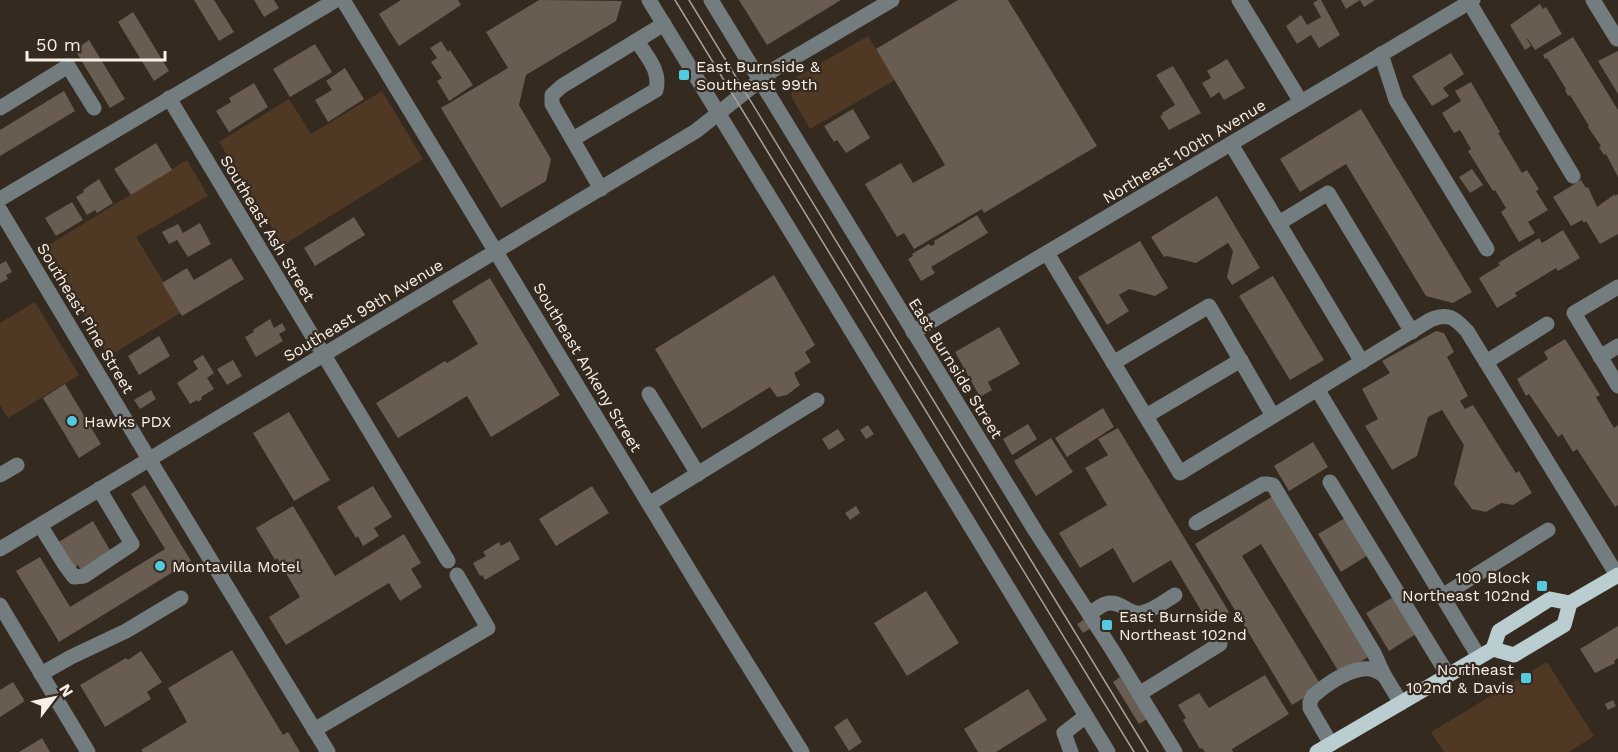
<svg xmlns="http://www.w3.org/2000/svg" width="1618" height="752" viewBox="0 0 1618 752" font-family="'Work Sans',sans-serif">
<rect width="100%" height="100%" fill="#352a1f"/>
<!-- green -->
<g fill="#4f3925">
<path d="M868,36L895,80L810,129L791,96L794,83L797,77Z"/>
<path d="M382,91L423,159L283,245L219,142L289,99L311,134Z"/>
<path d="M187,160L208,196L136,237L182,312L109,356L44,248Z"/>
<path d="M35,302L79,375L8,418L0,405V323Z"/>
<path d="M1547,662L1594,736L1569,752H1444L1431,732Z"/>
</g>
<!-- building -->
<g fill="#695c50">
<path d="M194,0H214L234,32L219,41Z"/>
<path d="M254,0H274L279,8L264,17Z"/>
<path d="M401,0H458L461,5L399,46L379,14Z"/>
<path d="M539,0L622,1L616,21L526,75L519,105L551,159L546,181L501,208L441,108L508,68L486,32Z"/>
<path d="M739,0H841L767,45Z"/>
<path d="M958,0H1008L1097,146L984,213L982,209L914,249L904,233L897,237L865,184L901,163L913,183L945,165L876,49Z"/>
<path d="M1318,0H1321L1340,35L1319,48L1311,35L1297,44L1286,26L1301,15L1307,25L1321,17L1313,3Z"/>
<path d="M1341,0H1375L1364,7L1360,0L1346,9Z"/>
<path d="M1540,4L1543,9L1546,7L1562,34L1535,50L1528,39H1527L1531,46L1525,50L1510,25Z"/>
<path d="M133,12L169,71L154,81L118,22Z"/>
<path d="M1573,37L1618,110V177L1606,154L1604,155L1599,147L1601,146L1588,127L1589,126L1570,95L1568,96L1565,90L1566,89L1547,58L1545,59L1543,55Z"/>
<path d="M89,40L125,99L110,108L75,50Z"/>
<path d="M441,41L448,52L450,50L473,85L449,101L437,81L442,78L431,62L437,58L430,48Z"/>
<path d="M315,44L332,72L290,97L273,69Z"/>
<path d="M1618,51V94L1598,61Z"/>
<path d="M1451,53L1464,74L1443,88L1449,96L1432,106L1412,76Z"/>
<path d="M1227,59L1245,88L1224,100L1219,92L1211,98L1202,83L1211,78L1207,71Z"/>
<path d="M1173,66L1201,113L1169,130L1160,116L1163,115L1162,113L1175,105L1156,75Z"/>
<path d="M345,68L364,99L328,122L315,100L332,90L326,81Z"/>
<path d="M1471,82L1500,132L1498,133L1522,173L1527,170L1539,189L1536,191L1548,210L1528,222L1535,233L1519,242L1501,212L1506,208L1495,190L1493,191L1468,151L1471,149L1460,130L1454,133L1442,113L1461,101L1455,91Z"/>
<path d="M254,83L268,107L229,132L216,111L231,102L229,98Z"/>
<path d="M64,91L75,111L0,156V130Z"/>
<path d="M853,109L870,138L846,153L837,140L834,142L824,126Z"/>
<path d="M1361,109L1472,292L1453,303L1426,296L1346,164L1300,192L1280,159Z"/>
<path d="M156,143L172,170L131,195L114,169Z"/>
<path d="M1472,169L1483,185L1470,193L1459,177Z"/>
<path d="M99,179L113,203L97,213L95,210L87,215L76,197L84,192L83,190Z"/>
<path d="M1581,180L1586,188L1588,187L1597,207L1615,194V196L1618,194V234L1600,244L1586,221L1584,223L1582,220L1571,226L1553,197Z"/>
<path d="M1217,196L1260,268L1232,285L1227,277L1233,251L1228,243L1196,263L1167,256L1164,257L1151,237Z"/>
<path d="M72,202L83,220L56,236L45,218Z"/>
<path d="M977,215L988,233L931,267L935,273L921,281L908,259L913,256L912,254L929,244L931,246L935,244L934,241Z"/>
<path d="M354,217L365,235L315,266L304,248Z"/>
<path d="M200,223L211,244L188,257L177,240L169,244L162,232L178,224L183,233Z"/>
<path d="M1563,230L1580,258L1558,271L1556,268L1515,293L1517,296L1497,308L1479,278L1500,265L1498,263L1539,238L1542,243Z"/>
<path d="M1140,241L1168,288L1155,296L1129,289L1119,295L1129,311L1107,325L1078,277Z"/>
<path d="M231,258L244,279L182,316L162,283L187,268L194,280Z"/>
<path d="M6,261L12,272L6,275L8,279L0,283V264Z"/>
<path d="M774,275L815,345L805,352L811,362L794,373L800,385L787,395L777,397L770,387L702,429L655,349Z"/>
<path d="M1273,276L1324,360L1290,380L1239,296Z"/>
<path d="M490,278L560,395L491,437L467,396L398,438L376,403L445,361L447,363L478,344L452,301Z"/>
<path d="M270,319L274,328L282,323L286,330L279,334L283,341L256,357L245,337L254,332L253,330Z"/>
<path d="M999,327L1020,364L988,382L992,390L980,397L955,352Z"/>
<path d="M1436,331L1444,333L1454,352L1447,357L1468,396L1460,401L1465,409L1473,405L1516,473L1519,471L1532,493L1513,505L1501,503L1486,512L1472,509L1454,484L1464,445L1442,410L1428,417L1417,456L1392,470L1365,426L1378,419L1362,389L1390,373L1382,361Z"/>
<path d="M159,336L170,356L139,375L128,356Z"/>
<path d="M1565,339L1600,395L1596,397L1614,428L1618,425V505L1615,507L1577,449L1573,452L1562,434L1558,437L1529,394L1526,396L1517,379L1548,359L1544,352Z"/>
<path d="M203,355L214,373L207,378L214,389L201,397L202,399L198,402L197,400L190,404L177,383L198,369L193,361Z"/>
<path d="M233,360L242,376L227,385L217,369Z"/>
<path d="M65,384L101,444L79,458L43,398Z"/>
<path d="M151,390L156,399L140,409L134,400Z"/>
<path d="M1103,408L1114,427L1067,457L1055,438Z"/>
<path d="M289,412L330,480L294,501L253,433Z"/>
<path d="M1028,424L1037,439L1012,455L1003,439Z"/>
<path d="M868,425L874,434L866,439L860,430Z"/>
<path d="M1118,428L1229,612L1209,624L1171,560L1133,583L1113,548L1080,568L1059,533L1107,505L1085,468L1108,455L1098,439Z"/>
<path d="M838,429L845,440L829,450L822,439Z"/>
<path d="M1051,438L1073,472L1036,496L1014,461Z"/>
<path d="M1313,442L1328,467L1289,491L1274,466Z"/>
<path d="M145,485L191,561L59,642L16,571L40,557L70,607L165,549L131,494Z"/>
<path d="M373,486L392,517L374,528L379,536L363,546L358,536L356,538L337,507Z"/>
<path d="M592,486L609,513L556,546L539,519Z"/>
<path d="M1273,496L1370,656L1340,674L1261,544L1242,556L1322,687L1292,705L1195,544Z"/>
<path d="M293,506L335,576L404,534L421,563L411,569L422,587L400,601L389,583L286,645L269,617L300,597L277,558L275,560L256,528Z"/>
<path d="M856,506L860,513L850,520L845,513Z"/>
<path d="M1345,518L1368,555L1341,572L1318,534Z"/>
<path d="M93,521L111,552L81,570L78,565L73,569L57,543Z"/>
<path d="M510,541L520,559L485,580L482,575L480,576L473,563L486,556L483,552L499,542L501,546Z"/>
<path d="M926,591L959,643L907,676L874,623Z"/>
<path d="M1393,597L1416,634L1389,651L1366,613Z"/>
<path d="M1085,619L1091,628L1083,633L1077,624Z"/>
<path d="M1618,626V658L1614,661L1615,663L1595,673L1580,649Z"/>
<path d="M232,650L283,735L288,732L300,752H143L141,750L187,722L168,688Z"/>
<path d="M141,651L162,682L147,692L151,699L105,727L80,685L126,658L128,660Z"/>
<path d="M1265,675L1289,714L1232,749L1233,752H1205L1202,748L1200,749L1183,720L1186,718L1178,705L1199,693L1209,708Z"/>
<path d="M1120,677L1147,719L1139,724L1113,682Z"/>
<path d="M13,682L25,701L0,717V690Z"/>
<path d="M1028,689L1047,720L996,752H978L964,729Z"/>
<path d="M1613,700L1616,706L1608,710L1605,704Z"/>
<path d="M847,718L862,742L849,751L834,727Z"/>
<path d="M42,738L50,752H19Z"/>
</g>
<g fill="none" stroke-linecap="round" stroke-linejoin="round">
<!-- minor -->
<g stroke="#737c7e" stroke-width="15">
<path d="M343,0L703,593L802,752"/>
<path d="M649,0C803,250 955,502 1108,752"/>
<path d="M711,0L1036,532L1111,648L1175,752"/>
<path d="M1239,0L1301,102"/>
<path d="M1593,0L1617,39"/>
<path d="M1469,2L1573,176"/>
<path d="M1381,54L1396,100L1487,249"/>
<path d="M169,98L448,561"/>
<path d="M0,108L68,66L94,108"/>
<path d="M573,139L656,90C661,71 647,57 637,41"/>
<path d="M1231,144L1362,362"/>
<path d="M601,189L552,104V95L562,86L664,24"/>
<path d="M0,199L336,0"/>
<path d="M0,210L149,459L328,752"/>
<path d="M1279,223L1328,193L1412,332"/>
<path d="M1047,253L1180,473L1430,320C1448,312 1455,318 1467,331L1617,575"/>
<path d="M1618,287L1574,313L1618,386"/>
<path d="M913,332L1473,0"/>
<path d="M1600,357L1618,346"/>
<path d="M1486,362L1547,324"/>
<path d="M1113,363L1209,306L1273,416"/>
<path d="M1317,389L1479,657"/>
<path d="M649,394L698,474"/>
<path d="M1146,416L1241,360"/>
<path d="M0,475L17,465"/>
<path d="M1330,482L1448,675"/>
<path d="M649,504L817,400"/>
<path d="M1196,523L1263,484H1268L1273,485L1374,653L1384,675L1401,703"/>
<path d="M40,525L65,565L74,577L84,576L132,544L99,489"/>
<path d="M0,549L696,131L773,70L892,0"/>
<path d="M1442,596L1548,530"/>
<path d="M0,605L88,752"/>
<path d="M1089,614C1094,611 1100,606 1105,604C1120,599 1128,615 1141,613C1153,611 1165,601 1175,595"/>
<path d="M41,674L71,657L126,631L181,598"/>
<path d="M1139,694L1220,644"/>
<path d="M314,730L488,628L457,575"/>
<path d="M1331,744L1310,708V702L1313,696C1327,684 1351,667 1370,669C1375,670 1380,673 1384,675"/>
<path d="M1071,752L1064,733L1086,716"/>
</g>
<!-- major -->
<g stroke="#bacdd1" stroke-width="15">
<path d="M1493,649L1514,655L1564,625L1570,603"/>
<path d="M1317,752L1493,649L1499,631L1550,599L1570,603L1618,575"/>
</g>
<!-- tram -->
<g stroke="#aaa198" stroke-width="1.5">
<path d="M675,0L1134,752"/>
<path d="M689,0L1148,752"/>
</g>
</g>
<!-- markers -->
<g fill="#55cade" stroke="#352a1f" stroke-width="2">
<rect x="678" y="69" width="12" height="12" rx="3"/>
<circle cx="72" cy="421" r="6"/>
<circle cx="160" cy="566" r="6"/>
<rect x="1536" y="580" width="12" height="12" rx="3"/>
<rect x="1101" y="619" width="12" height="12" rx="3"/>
<rect x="1520" y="672" width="12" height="12" rx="3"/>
</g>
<g text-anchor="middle" stroke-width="4.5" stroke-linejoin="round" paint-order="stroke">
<!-- poi labels -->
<g font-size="16" fill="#f7efe8" stroke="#352a1f" text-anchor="start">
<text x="696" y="72">East Burnside &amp;<tspan x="696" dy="18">Southeast 99th</tspan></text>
<text x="84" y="427">Hawks PDX</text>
<text x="172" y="572">Montavilla Motel</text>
<text x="1530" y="583" text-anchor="end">100 Block<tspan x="1530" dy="18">Northeast 102nd</tspan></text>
<text x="1119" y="622">East Burnside &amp;<tspan x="1119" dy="18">Northeast 102nd</tspan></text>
<text x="1514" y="675" text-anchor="end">Northeast<tspan x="1514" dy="18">102nd &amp; Davis</tspan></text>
</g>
<!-- street labels -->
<g font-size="16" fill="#f7efe8" stroke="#352a1f">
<text transform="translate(1184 151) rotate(-31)" y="6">Northeast 100th Avenue</text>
<text transform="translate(268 228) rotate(59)" y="6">Southeast Ash Street</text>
<text transform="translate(363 310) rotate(-31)" y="6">Southeast 99th Avenue</text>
<text transform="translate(86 318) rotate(59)" y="6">Southeast Pine Street</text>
<text transform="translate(588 367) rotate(59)" y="6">Southeast Ankeny Street</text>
<text transform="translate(956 368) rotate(58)" y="6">East Burnside Street</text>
</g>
</g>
<!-- north arrow -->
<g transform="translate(54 698) rotate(58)" stroke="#352a1f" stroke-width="4.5" paint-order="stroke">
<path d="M0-4.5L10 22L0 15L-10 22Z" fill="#f7efe8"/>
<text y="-9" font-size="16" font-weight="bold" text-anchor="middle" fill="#f7efe8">N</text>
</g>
<!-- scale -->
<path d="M27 51v9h138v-9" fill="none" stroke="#f7efe8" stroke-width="3"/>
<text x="36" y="51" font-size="18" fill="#f7efe8" stroke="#352a1f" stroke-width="4.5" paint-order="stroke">50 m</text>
</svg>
